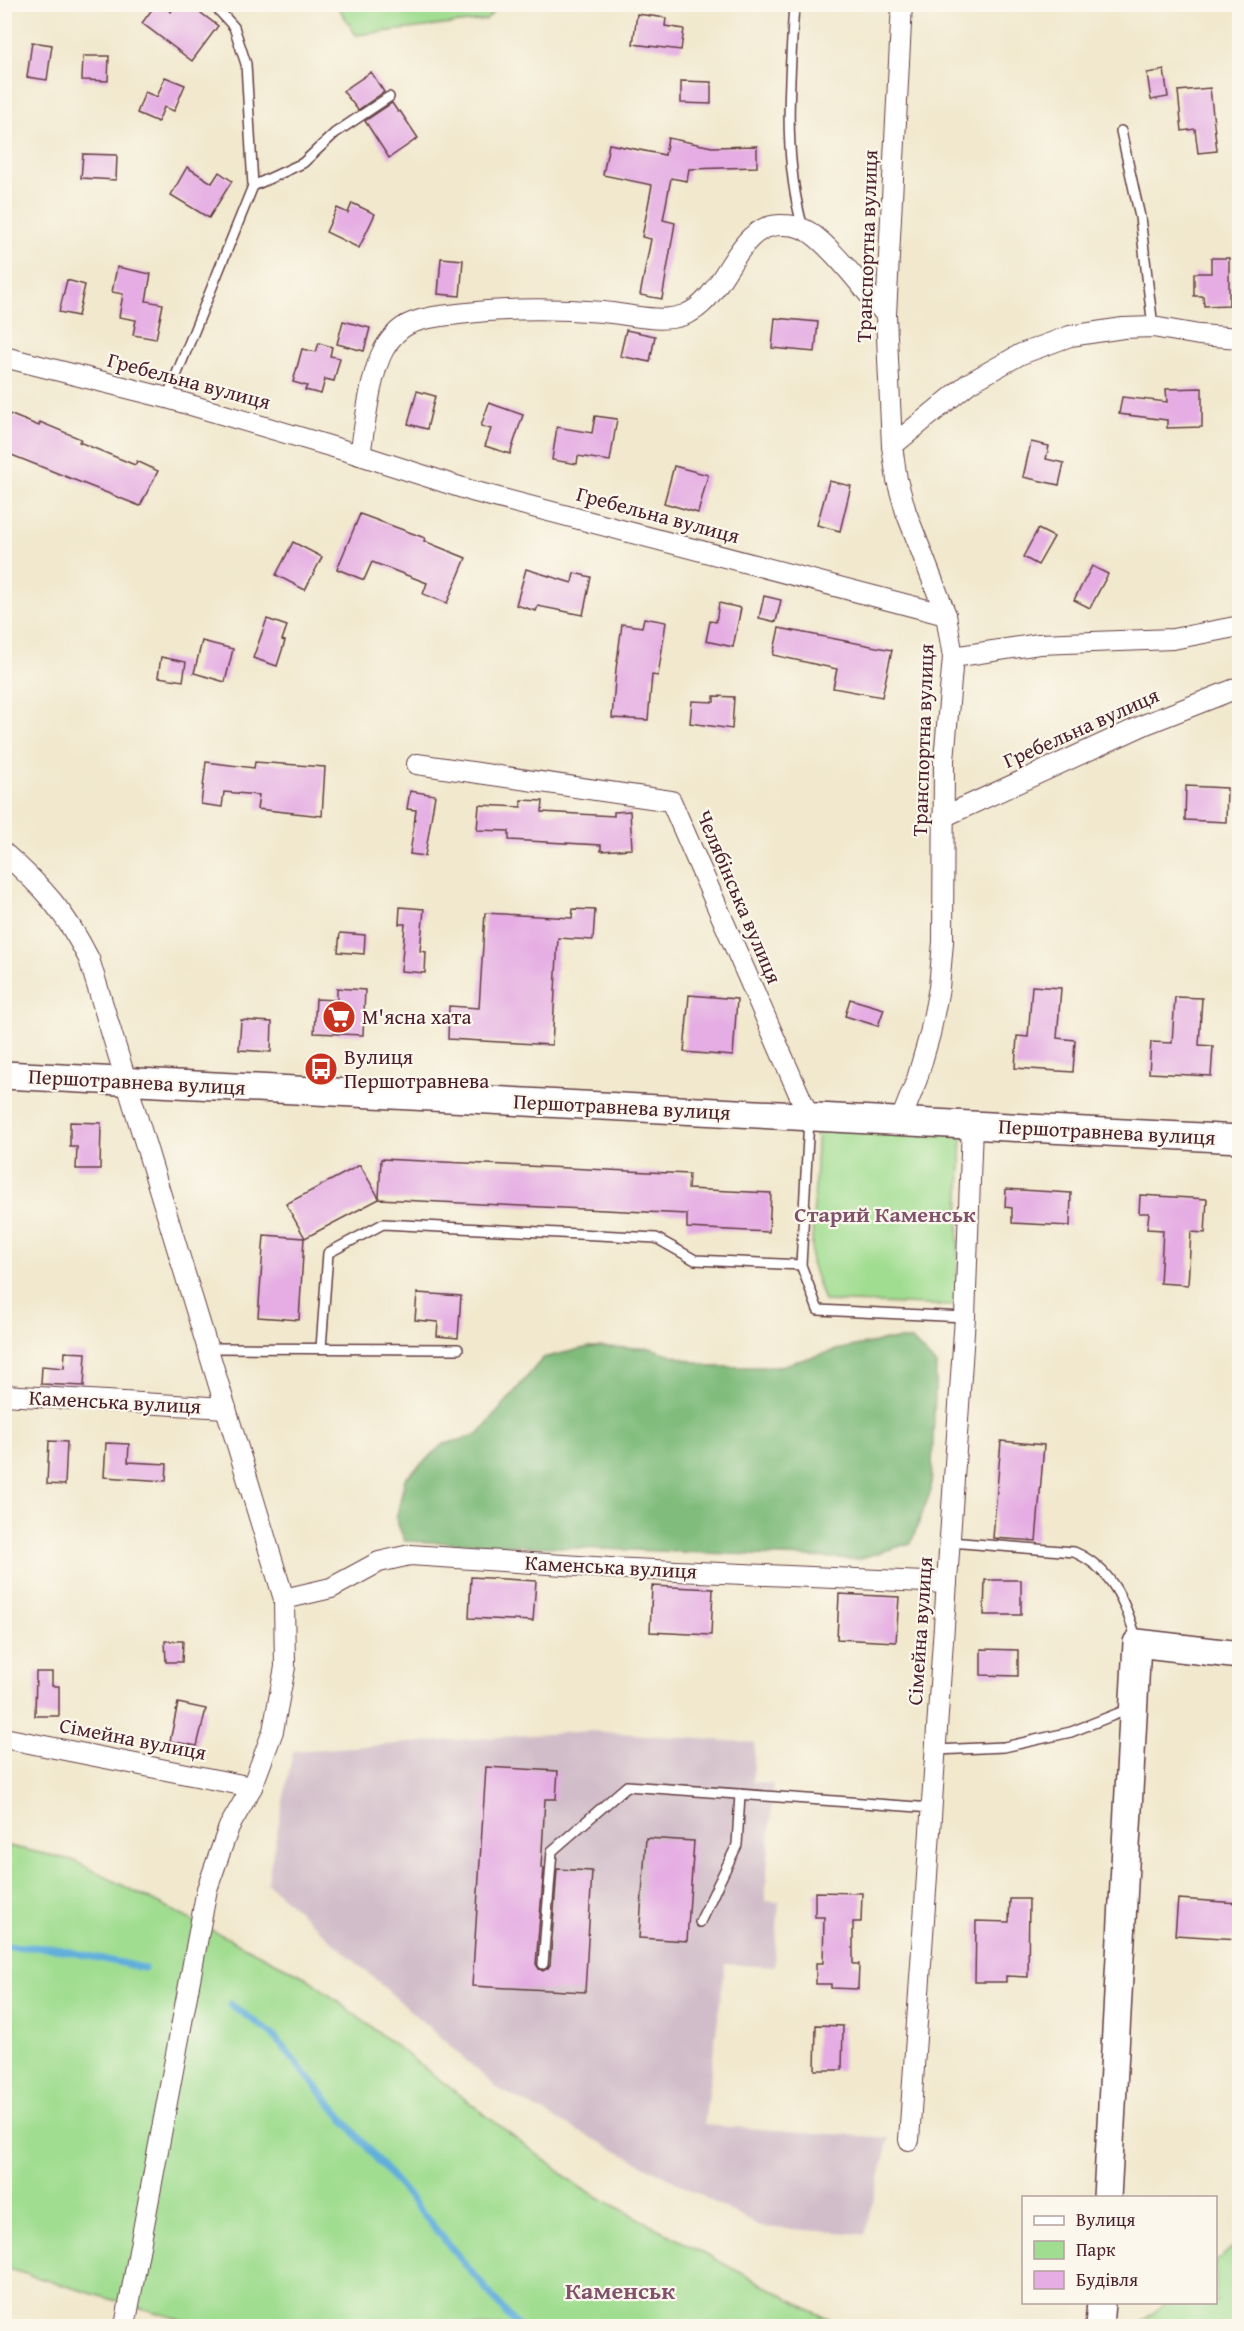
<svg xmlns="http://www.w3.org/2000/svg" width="1244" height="2331" viewBox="0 0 1244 2331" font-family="'Gentium Book Plus',serif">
<rect width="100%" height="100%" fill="#fbf7ec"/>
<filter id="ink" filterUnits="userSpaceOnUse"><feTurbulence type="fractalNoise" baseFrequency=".0167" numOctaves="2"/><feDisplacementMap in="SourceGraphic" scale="12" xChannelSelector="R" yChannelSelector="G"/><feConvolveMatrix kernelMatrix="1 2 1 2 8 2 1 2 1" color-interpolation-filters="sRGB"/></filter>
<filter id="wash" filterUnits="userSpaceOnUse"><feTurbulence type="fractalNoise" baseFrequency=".008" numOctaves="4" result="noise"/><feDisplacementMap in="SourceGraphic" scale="24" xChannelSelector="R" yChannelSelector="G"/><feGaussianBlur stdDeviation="1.35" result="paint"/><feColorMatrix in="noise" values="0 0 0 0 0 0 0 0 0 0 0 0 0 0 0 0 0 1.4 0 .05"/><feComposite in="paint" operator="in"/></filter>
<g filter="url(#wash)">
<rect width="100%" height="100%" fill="#f1e8cd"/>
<!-- industrial -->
<path fill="#d1bdc9" d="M590,1731L755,1743L753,1782L773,1784L765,1901L779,1902L774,1967L725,1964L704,2125L889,2138L865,2234L761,2227L497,2088L267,1883L293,1751Z"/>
<!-- green -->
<g fill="#a1dd91" stroke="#767e5e" stroke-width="1.5">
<path d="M337,5H500L486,20L356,35Z"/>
<path d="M818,1126L962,1133L956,1306L824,1301L811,1263Z"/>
<path d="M4,1845L72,1860L307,1978L581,2188L841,2326H202L5,2268Z"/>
<path d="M1239,2241V2326H1136L1166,2303L1216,2302V2262Z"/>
</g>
<!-- forest -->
<path fill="#80bc7b" stroke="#656e53" stroke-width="1.5" d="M885,1340H912L936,1365L931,1490L911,1543L858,1559L405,1541L396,1520L405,1479L442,1445L479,1434L543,1358L589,1347L650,1348L711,1367H777L836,1350Z"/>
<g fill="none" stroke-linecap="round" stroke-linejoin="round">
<!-- stream -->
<g stroke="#61afdb" stroke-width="7">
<path d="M4,1946L52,1948L144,1968"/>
<path d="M230,2004L271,2033L517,2326"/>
</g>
</g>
<g id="blocks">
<!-- building -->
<g fill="#e5ade3">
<path d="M156,4H160L171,12L177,4H189L218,26L192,61L142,23Z"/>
<path d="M637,14L666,18L665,26L684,29L681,50L633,44Z"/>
<path d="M32,42L52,45L47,80L27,77Z"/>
<path d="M83,56H109L108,81L82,80Z"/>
<path d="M1164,70L1168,97L1151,100L1147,73Z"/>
<path d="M371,72L384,92L358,110L343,91Z"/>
<path d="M165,77L185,85L174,111L164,107L158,122L137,113L145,92L157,97Z"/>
<path d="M681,81L711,82V104L681,103Z"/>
<path d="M1210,88L1217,151L1198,153L1195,129L1182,131L1178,91Z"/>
<path d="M392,103L398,112L400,111L418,138L389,158L365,121Z"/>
<path d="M668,138L712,147L757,146V167L689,169L687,181L671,178L663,220L675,223L662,299L640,295L651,239L642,237L652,185L603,175L609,144L665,155Z"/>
<path d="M83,154L117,155L116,180L81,178Z"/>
<path d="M187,167L212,183L219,172L232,181L209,218L171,195Z"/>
<path d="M352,203L375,214L359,248L326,232L337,208L348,213Z"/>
<path d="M441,258L463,260L460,296L438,294Z"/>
<path d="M1211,258H1229V305L1204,306L1203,296H1194V273H1211Z"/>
<path d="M117,267L151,274L146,301L163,304L156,339L133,335L136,320L119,317L123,294L112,292Z"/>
<path d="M67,280L85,285L78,316L59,312Z"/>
<path d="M775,318L818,322L815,352L772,348Z"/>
<path d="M343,321L370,328L364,351L337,344Z"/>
<path d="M626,330L655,336L650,362L620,356Z"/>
<path d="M319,343L332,347L330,356L340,358L334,381L325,379L321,394L305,390L307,386L293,382L302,349L316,352Z"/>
<path d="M1202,388V427L1167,428V420L1119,414L1122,397L1167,402L1166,389Z"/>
<path d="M417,391L435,396L427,429L408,424Z"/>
<path d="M489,403L523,415L510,454L485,446L491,429L481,426Z"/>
<path d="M4,412L39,426L40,422L81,439L79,442L135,465L137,461L158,471L140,506L4,452Z"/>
<path d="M595,416L617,419L610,461L578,456L577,464L552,460L557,427L592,433Z"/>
<path d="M1031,442L1049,446L1046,459L1064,463L1059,485L1023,477Z"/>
<path d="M674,466L708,475L698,513L664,503Z"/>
<path d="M829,481L851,486L840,531L817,525Z"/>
<path d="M360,514L425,538L424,541L466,558L447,603L423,594L427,583L372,562L364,580L337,569Z"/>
<path d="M1038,529L1054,537L1038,565L1023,557Z"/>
<path d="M293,542L322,557L305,590L276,575Z"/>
<path d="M1092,566L1108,574L1090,608L1074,600Z"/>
<path d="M526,569L572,583L574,573L591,577L583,615L538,606L536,611L516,605Z"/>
<path d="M764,596L781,600L776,622L759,618Z"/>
<path d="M719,603L741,608L733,647L706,641L710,621L716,622Z"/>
<path d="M644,618L666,622L658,676L652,675L648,720L612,718L616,669L622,624L642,627Z"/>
<path d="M267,619L287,626L282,640L285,641L277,666L253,658Z"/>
<path d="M779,628L892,650L882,697L833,688L837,669L773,655Z"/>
<path d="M202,641L233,649L225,682L194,673Z"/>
<path d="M161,657L186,662L183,681L158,677Z"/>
<path d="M714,696L734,697L732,729L690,723L692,701L714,702Z"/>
<path d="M206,762L254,768L255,762L325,767L322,816L257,809L259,795L224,792L222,807L201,804Z"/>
<path d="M1186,786L1227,788L1226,822L1185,820Z"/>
<path d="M410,791L435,795L425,856L410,854L416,810L407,809Z"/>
<path d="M521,800L543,801L542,812L614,816V812L630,811L632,849L601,851V845L509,840V831L477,830L479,805L521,807Z"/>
<path d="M400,907L424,909L420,951L426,952L425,973L401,971L405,924H399Z"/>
<path d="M573,909L595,910L593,940L558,938L552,1045L448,1039L449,1006L479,1008L485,913L572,918Z"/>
<path d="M340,933L365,935L364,954L338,952Z"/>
<path d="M1032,986L1061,988L1057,1038L1075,1040L1073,1072L1015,1068L1017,1036L1028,1037Z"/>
<path d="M337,988L365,990L363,1035L314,1033L316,999L337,1000Z"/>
<path d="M689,995L737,999L733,1056L684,1052Z"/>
<path d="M1175,997L1202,998L1199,1045L1213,1046L1211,1076L1149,1073L1151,1042L1172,1043Z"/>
<path d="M850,999L884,1009L878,1026L845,1016Z"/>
<path d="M241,1020L272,1022L271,1052L239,1050Z"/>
<path d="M70,1122L101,1123L100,1169H76L77,1147H70Z"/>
<path d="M381,1159L689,1174L688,1189L771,1193L769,1232L687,1228V1214L379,1199L305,1238L286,1204L360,1165L379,1198Z"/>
<path d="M1006,1189L1071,1193L1070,1226L1012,1223V1208L1005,1207Z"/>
<path d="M1140,1195L1207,1199L1205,1233L1191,1232L1188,1285L1160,1283L1163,1230L1147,1229L1149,1213H1139Z"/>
<path d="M264,1235L304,1238L299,1320L258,1317Z"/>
<path d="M417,1293L461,1296L458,1338L437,1336L438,1322L415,1320Z"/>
<path d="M65,1352L86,1353L84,1386L41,1384L42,1366L64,1368Z"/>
<path d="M49,1441L67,1442L65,1485L47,1484Z"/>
<path d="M1001,1441L1044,1445L1036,1541L993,1538Z"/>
<path d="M106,1443L129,1444L128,1462L167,1464L166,1481L104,1477Z"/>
<path d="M471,1577L536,1581L533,1621L469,1618Z"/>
<path d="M985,1580H1021V1615H984Z"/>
<path d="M652,1586L713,1589L711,1635L650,1632Z"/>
<path d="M839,1594L899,1597L896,1642L837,1639Z"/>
<path d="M165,1641H183L182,1662H166Z"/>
<path d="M981,1649L1018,1650V1676L981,1675Z"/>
<path d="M36,1672H52V1686H59V1716H35Z"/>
<path d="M178,1703L206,1709L197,1746L170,1741Z"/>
<path d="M486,1767L558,1771L556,1799H545L541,1868H544L536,1964L539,1969L543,1971L548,1968L550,1965L557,1869L592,1871L585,1992L472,1986Z"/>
<path d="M646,1838L694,1841L687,1941L639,1938Z"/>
<path d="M815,1892L862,1893L861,1922H853V1964H859L858,1989L831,1988V1984H816V1963H823L824,1917H815Z"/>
<path d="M1010,1899H1029L1028,1977L1006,1976V1982H975L976,1921L1009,1922Z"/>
<path d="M1178,1899L1239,1903V1939L1175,1935Z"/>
<path d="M816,2025L843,2026L842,2070H815Z"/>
</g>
</g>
</g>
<g filter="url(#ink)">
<use href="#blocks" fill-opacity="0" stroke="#633d43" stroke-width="1.5"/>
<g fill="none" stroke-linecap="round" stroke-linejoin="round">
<!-- lane casing -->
<g stroke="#633d43" stroke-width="12">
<g id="lane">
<path d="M794,4C790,79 782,155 803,228"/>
<path d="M1121,131L1140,217L1153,327"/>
<path d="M253,186L303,163L335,133L389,97"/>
<path d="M167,398L253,186L246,64L234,27L213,4"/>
<path d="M809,1119L801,1265L818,1310L965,1317"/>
<path d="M208,1348L458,1349"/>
<path d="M321,1348L328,1253L383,1224L656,1238L695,1260L801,1265"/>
<path d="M950,1542L1074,1552C1112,1568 1126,1604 1137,1641"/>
<path d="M936,1750L1004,1747L1071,1732L1129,1709"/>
<path d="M700,1922L737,1845L740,1794"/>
<path d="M543,1964L552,1851L627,1786L932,1808"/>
</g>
</g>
<!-- street casing -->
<g stroke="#633d43" stroke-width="22">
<g id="street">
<path d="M4,357L167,398L360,455L472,491L946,615"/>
<path d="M892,446L969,383L1021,354L1070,336L1123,328L1153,327L1199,335L1240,338"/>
<path d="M360,455C365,425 370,374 384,349C390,339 398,329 409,324C424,317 443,316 458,314C507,308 554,308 603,312C628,314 659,324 684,315C727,300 734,222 783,225C789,225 796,226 801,228C824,235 868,295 886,315"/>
<path d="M953,657L1039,644L1173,639L1240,626"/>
<path d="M417,764L671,801L809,1117"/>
<path d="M943,817L1146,724L1240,687"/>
<path d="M4,853C43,887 66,913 89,959L284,1599L285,1667L273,1731L252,1787L229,1827L207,1889L125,2326"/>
<path d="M900,1122L917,1079L930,1034L939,988L943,942L944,760L953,657L946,615L906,512L897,480L892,446L886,315L902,4"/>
<path d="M4,1395L226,1408"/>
<path d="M284,1599L331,1588L379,1562L410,1555L610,1568L947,1583"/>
<path d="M4,1738L252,1787"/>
<path d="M909,2140L965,1317L972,1125"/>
</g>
</g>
<!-- secondary casing -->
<g stroke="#633d43" stroke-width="30">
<g id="secondary">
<path d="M4,1075L1240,1139"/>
<path d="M1107,2198L1137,1643L1240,1655"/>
<path d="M1099,2326L1101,2302"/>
</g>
</g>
<!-- lane -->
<use href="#lane" stroke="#fff" stroke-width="9"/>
<!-- street -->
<use href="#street" stroke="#fff" stroke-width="20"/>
<!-- secondary -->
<use href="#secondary" stroke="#fff" stroke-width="27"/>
</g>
</g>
<!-- icons -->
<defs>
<g id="supermarket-disc" transform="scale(1.725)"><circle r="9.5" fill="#c8321e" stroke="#fbf7ec"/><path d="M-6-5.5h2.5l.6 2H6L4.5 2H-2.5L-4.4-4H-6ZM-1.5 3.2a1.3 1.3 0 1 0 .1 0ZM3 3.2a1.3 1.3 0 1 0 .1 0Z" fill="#fff"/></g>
<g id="bus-disc" transform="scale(1.725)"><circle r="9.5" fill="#c8321e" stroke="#fbf7ec"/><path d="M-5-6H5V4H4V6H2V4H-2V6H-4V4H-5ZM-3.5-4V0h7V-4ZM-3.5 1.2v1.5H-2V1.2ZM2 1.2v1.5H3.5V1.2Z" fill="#fff"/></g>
</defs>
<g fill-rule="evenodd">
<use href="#supermarket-disc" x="339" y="1017"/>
<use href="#bus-disc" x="321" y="1069"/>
</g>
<g text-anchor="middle" stroke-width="4.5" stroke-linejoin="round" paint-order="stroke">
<!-- street labels -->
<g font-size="21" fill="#4a1f2b" stroke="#fbf7ec">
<text transform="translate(867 246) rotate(-88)" y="7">Транспортна вулиця</text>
<text transform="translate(189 381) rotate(15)" y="7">Гребельна вулиця</text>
<text transform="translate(658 515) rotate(15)" y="7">Гребельна вулиця</text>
<text transform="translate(1081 728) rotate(-24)" y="7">Гребельна вулиця</text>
<text transform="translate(923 740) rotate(-88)" y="7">Транспортна вулиця</text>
<text transform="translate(739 897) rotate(67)" y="7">Челябінська вулиця</text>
<text transform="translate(137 1082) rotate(3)" y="7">Першотравнева вулиця</text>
<text transform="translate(622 1107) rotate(3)" y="7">Першотравнева вулиця</text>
<text transform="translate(1107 1132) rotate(3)" y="7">Першотравнева вулиця</text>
<text transform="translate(115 1402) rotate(3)" y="7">Каменська вулиця</text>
<text transform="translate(611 1567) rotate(3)" y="7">Каменська вулиця</text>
<text transform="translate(920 1631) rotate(-86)" y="7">Сімейна вулиця</text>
<text transform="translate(133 1739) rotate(11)" y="7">Сімейна вулиця</text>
</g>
<!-- poi labels -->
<g font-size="21" fill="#4a1f2b" stroke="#fbf7ec" text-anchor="start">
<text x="362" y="1024">М'ясна хата</text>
<text x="344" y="1064">Вулиця<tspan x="344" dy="24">Першотравнева</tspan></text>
</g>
<!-- neighbourhood labels -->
<g font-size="22" font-weight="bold" fill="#80516b" stroke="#fbf7ec">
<text x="885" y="1222">Старий Каменськ</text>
</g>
<!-- quarter labels -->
<g font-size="24" font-weight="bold" fill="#80516b" stroke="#fbf7ec">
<text x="620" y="2299">Каменськ</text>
</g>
</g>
<!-- margin -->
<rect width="1244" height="2331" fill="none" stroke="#fbf7ec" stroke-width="24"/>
<!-- legend -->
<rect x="1022" y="2196" width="195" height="108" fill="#fbf7ec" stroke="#b4a19f" stroke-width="1.5"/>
<rect x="1034" y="2216" width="30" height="9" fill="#ffffff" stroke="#b4a19f" stroke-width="1.5"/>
<text x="1076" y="2226" font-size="18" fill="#4a1f2b">Вулиця</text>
<rect x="1034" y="2241" width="30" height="18" fill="#a1dd91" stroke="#b4a19f" stroke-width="1.5"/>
<text x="1076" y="2256" font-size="18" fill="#4a1f2b">Парк</text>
<rect x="1034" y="2271" width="30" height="18" fill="#e5ade3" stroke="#b4a19f" stroke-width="1.5"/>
<text x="1076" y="2286" font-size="18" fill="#4a1f2b">Будівля</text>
</svg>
